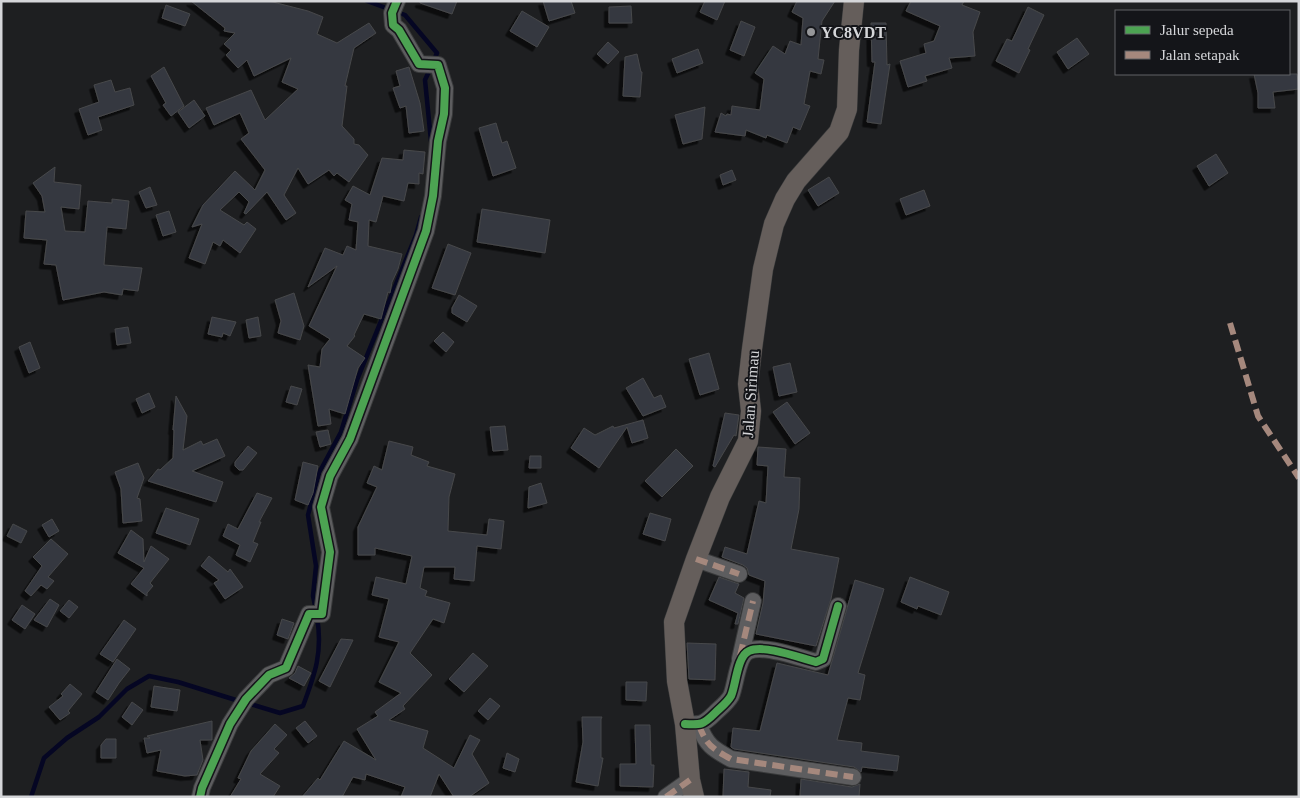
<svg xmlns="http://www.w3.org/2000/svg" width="1300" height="798" viewBox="0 0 1300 798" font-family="Georgia,serif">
<defs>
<filter id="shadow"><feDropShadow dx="-4.5" dy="4.5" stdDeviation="0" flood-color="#0009"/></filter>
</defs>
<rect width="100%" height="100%" fill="#1e1f21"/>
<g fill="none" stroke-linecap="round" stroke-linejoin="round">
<!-- stream -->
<g stroke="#050623" stroke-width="4.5">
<path d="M367,1L405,15L437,53L434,60"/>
<path d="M431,67L425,80L431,141"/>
<path d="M316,610L313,596L316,566L308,515L319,473L341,432L357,380L416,235L421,217"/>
<path d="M247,703L280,713L303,706C315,674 323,652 317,617"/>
<path d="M31,797L44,758L67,738L99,717L127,689L149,676L178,682L239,701"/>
</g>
</g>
<!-- building -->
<g fill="#363941" stroke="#47484a" filter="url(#shadow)">
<path d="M191,1H269L308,11L323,17L317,34L337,43L369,23L376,33L354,48L345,86H347L342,126L354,139V144L359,145L368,155L349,182L337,173L334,176L329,170L308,184L298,168L284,195L296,213L286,220L267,192L246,214L244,213L249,202L239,192L220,210L244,225L247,222L256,229L240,253L223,240L220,246L213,242L205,264L189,258L202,224L192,227L203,205L235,171L255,190L265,170L241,139L249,133L240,113L214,125L206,108L251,90L265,120L298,89L282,82L291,58L254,76L247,60L238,68L226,55L231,50L224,44L235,33L224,31L225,28Z"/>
<path d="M420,1H457L452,14L420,3Z"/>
<path d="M543,1H571L575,13L549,21Z"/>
<path d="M705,1H725L717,20L700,12Z"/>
<path d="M797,1H835L822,21L818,59L824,60L821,74L810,71L804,104L810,106L800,130L793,127L787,143L767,135L766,138L746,130L745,136L715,132L721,113L726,116L727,114L731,115L732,106L760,110L764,79L755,73L773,46L785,54L790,41L801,45L803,18L792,12Z"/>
<path d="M911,1H964L962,5L980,12L973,32L975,56L949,58L952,68L925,76L927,81L908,87L900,61L926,53L924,44L934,41L940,26L906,11Z"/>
<path d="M166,5L190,14L185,26L162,18Z"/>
<path d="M631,6L632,23H609V7Z"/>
<path d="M1028,7L1044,15L1028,49L1030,50L1019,73L996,61L1007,39L1012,41Z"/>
<path d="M522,11L549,27L537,47L510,31Z"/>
<path d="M741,21L755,27L744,56L730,50Z"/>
<path d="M871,23H886L887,65L890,64L881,124L867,122L875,62H872Z"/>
<path d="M1077,38L1089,54L1068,69L1057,52Z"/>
<path d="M608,42L619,52L608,64L597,54Z"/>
<path d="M698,49L703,63L677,73L672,59Z"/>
<path d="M637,54L641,72H642L640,97L623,96L625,57Z"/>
<path d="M164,67L184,106L171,116L163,105L166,103L151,76Z"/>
<path d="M409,67L420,103L424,131L409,133L406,106L400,108L393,88L400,86L396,71Z"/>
<path d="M1254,74H1297L1299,89L1273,92L1275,108H1258V93Z"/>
<path d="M111,80L115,92L130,88L134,105L98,117L102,130L88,135L79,109L99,102L94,85Z"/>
<path d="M194,100L205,116L189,128L178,112Z"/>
<path d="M705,107L702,139L683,144L675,115Z"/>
<path d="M496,123L502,143L507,141L516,168L493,176L479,128Z"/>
<path d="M404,150L425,152L423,174L419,173V184L408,183L404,201L383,196L376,222L369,220L368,246L402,254L398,269L392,282L390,293L388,292L381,319L364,314L354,335L355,336L347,346L365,358L358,368L345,414L329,409L331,424L318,426L308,365L320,367L322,349L330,339L309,326L337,266L308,287L325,248L343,255L347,246L356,250L358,222L349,220L352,204L345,200L353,186L370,195L382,158L403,160Z"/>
<path d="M1216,154L1228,173L1209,186L1197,166Z"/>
<path d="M55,167L54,182L81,185L79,209L61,207L65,231L85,232L88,201L112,203V199L129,201L126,229L107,227L104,265L142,268L138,291L123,289L122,295L104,292L63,300L56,265L44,264L47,240L24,238L26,211L45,212L42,196L33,183Z"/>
<path d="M732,170L736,180L723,185L720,175Z"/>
<path d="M829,177L839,193L818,206L808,190Z"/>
<path d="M150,187L157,205L146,208L139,192Z"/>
<path d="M924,190L930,206L906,215L900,199Z"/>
<path d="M482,209L550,220L545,253L477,242Z"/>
<path d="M169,211L176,232L163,236L156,215Z"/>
<path d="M448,244L471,253L455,295L432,288Z"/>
<path d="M294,293L304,326L300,340L278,333L281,321L275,300Z"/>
<path d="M459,295L477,306L467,322L452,313V308Z"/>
<path d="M212,317L236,322L230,336L223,333L222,337L208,334Z"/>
<path d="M258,317L261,336L249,338L246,320Z"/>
<path d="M128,327L131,343L117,345L115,329Z"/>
<path d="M443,332L454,342L446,352L434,341Z"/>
<path d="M30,342L40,368L29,373L19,347Z"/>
<path d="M709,353L719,389L700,395L689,359Z"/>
<path d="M790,363L797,392L779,396L773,367Z"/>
<path d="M643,378L654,398L661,395L666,407L643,416L626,388Z"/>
<path d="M291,386L302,389L297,405L286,402Z"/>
<path d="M149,393L155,407L142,413L136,399Z"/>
<path d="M176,396L187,416L183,450L201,441L203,445L217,439L225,456L192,471L223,482L216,502L148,481L158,469L160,470L173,458L174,430H173Z"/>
<path d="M787,402L810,433L795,444L773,412Z"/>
<path d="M725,413L739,415L736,436L734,435L715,467L713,466Z"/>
<path d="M643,420L648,438L632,443L627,427L599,468L571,448L584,428L595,435L613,426L614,428Z"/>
<path d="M505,426L508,450L493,451L490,427Z"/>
<path d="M328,430L331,444L320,447L316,432Z"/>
<path d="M389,441L413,447L411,455L429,462L427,466L455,474L449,497L448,531L487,535L489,519L504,521L501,549L477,546L474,581L454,579L455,567H424L420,588L427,591L425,596L450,603L444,623L433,619L410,653L432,675L403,706L405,709L389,720L428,731L423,748L454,768L470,735L480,740L472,754L489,783L469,797H454L439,774L430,797H401L405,787L366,774L365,780L353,777L342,797H302L318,778L320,780L344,741L376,760L357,729L378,716L375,712L401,693L379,682L399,642L379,637L389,599L372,595L376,577L406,584L412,556L375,548V555H358V527L377,487L367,483L374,466L382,470Z"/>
<path d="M248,446L257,453L243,470H239L235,466V462Z"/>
<path d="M758,447L786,449L784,477L800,478L799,509L791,549L839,558L831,599L816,646L756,634L763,603L765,581L749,575L747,568L743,565L722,557L725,547L747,554L759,501L766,503L768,466L757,465Z"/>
<path d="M676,449L693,466L662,497L645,481Z"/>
<path d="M530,456H541V468H529Z"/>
<path d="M303,462L318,466L313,493L308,505L295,500Z"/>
<path d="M138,463L144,478L137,498L140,499L142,521L123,523L121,489L115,472Z"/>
<path d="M541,483L547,503L528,508L529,487Z"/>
<path d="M257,493L272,498L259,522H261L253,542L258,544L250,562L236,555L240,545L223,536L228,524L238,529Z"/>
<path d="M166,508L199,519L190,545L156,533Z"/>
<path d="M650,513L671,519L665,541L643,534Z"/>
<path d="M52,519L59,531L49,537L42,525Z"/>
<path d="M13,524L27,531L21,543L7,536Z"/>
<path d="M131,530L143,539L144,562L151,546L169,559L150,583L153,586L147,593V596L131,584L144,568L118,553Z"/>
<path d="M51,539L68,554L48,577L54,581L47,589L41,585L31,596L25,591L42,566L33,557Z"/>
<path d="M209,556L228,572L230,569L243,587L225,599L214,583L219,580L201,566Z"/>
<path d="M719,577L739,584L735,593L744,598L738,624H735L738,613L709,600Z"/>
<path d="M910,577L949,592L941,615L918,606L917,609L901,602Z"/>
<path d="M855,580L884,589L858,673L865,675L860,700L848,698L837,740L862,743L861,751L899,756L897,771L862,767L861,772L854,767L734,749L731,747L733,728L760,731L777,663L828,675Z"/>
<path d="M50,599L59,605L47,627L34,620Z"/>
<path d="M69,600L78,607L69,618L60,611Z"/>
<path d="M22,605L35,614L25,629L12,620Z"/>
<path d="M282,619L294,623L288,639L277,635Z"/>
<path d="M124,620L136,629L113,662L100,654Z"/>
<path d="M341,639L353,640L330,687L319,681Z"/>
<path d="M687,643L716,644L715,680L689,679Z"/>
<path d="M473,653L488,666L464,692L449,679Z"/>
<path d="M117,659L130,669L119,683L108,700L96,692Z"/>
<path d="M298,666L311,673L304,686L289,678L295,673Z"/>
<path d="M626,682H647L646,701L626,700Z"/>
<path d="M70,684L82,694L68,711L70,713L60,720L49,707L63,696L61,694Z"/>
<path d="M154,686L180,690L177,711L151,707Z"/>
<path d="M490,698L500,706L488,720L478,711Z"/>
<path d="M132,702L143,710L132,725L122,717Z"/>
<path d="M582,717H602L601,719V758H603L598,786L576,782L583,742Z"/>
<path d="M212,721V740H200L203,760L197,775L185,776L157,771L161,750L147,753L144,738H150L147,736Z"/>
<path d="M305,721L317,736L308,743L296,728Z"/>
<path d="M275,724L287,735L274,749L279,753L260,774L280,786L273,797H230L241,779L238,778L251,751Z"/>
<path d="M635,725H650L651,765H654L653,787L620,786V764H636Z"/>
<path d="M106,739H116V758H101V745Z"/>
<path d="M507,753L519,759L515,772L503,768Z"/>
<path d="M724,769L749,772L748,787L771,790L770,797H723Z"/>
<path d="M801,779L852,787L860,784L859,797H800Z"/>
</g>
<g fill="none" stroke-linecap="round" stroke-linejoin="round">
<!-- minor casing -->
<g stroke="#393a3b" stroke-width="18">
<g id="minor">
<path d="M696,559L739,574"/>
<path d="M742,657L740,659L753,601"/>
<path d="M685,724C701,725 703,725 715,713C720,708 727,703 731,696C736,685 737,656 749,651C764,644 800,658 816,662L823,659L838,606"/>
<path d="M699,725C706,745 713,749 731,759L853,777"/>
<path d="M200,797L202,788L230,724L246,699L269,675L286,668L309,614H322L330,552L321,507L330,476L350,439L426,231L433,196L438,141L444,114L445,88L438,65L419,64L399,30L393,25L392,13L397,1"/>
<path d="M666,797L690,780"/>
</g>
</g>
<!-- major casing -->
<g stroke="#393a3b" stroke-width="21">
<path id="major" d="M694,797L690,780L685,724L677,681L674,622L696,559L720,497L748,441L751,411L748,384L752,349L763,269L774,224L785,199L796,181L839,132L847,109L849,50L854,1"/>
</g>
<!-- minor -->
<use href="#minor" stroke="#5d5d5f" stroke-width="16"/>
<!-- major -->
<use href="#major" stroke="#655e5b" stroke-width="20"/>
<!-- quiet -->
<g stroke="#a5887d" stroke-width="6" stroke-dasharray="12 6" stroke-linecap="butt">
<path d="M1230,323L1258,416L1299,478"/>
<path d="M696,559L739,574"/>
<path d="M740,656L753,601"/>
<path d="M699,725C706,745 713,749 731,759L853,777"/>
<path d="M666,797L690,780"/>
</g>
<!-- cycleway casing -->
<g stroke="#141519" stroke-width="11">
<g id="cycleway">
<path d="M685,724C701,725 703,725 715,713C720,708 727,703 731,696C736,685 737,656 749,651C764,644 800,658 816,662L823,659L838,606"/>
<path d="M200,797L202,788L230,724L246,699L269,675L286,668L309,614H322L330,552L321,507L330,476L350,439L426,231L433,196L438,141L444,114L445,88L438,65L419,64L399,30L393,25L392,13L397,1"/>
</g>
</g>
<!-- cycleway -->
<use href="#cycleway" stroke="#4ca352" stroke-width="8"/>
</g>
<!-- markers -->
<circle fill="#959699" stroke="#141519" stroke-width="2" cx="811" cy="32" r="5"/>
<g text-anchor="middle" stroke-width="4" stroke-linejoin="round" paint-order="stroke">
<!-- poi labels -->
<g font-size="16" font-weight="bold" fill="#d5d6d9" stroke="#141519" text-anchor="start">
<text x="821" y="38">YC8VDT</text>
</g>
<!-- street labels -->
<g font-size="16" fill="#d5d6d9" stroke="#141519">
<text transform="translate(750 394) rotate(-86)" y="6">Jalan Sirimau</text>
</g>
</g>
<!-- border -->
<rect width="1300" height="798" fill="none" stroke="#d5d6d9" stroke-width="5"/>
<!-- legend -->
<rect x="1115" y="10" width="175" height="65" fill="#141519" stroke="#616266"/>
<rect x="1125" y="26" width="25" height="8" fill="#4ca352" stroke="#616266"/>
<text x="1160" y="35" font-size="15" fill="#d5d6d9">Jalur sepeda</text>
<rect x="1125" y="51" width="25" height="8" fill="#a5887d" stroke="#616266"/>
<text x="1160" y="60" font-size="15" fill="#d5d6d9">Jalan setapak</text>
</svg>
